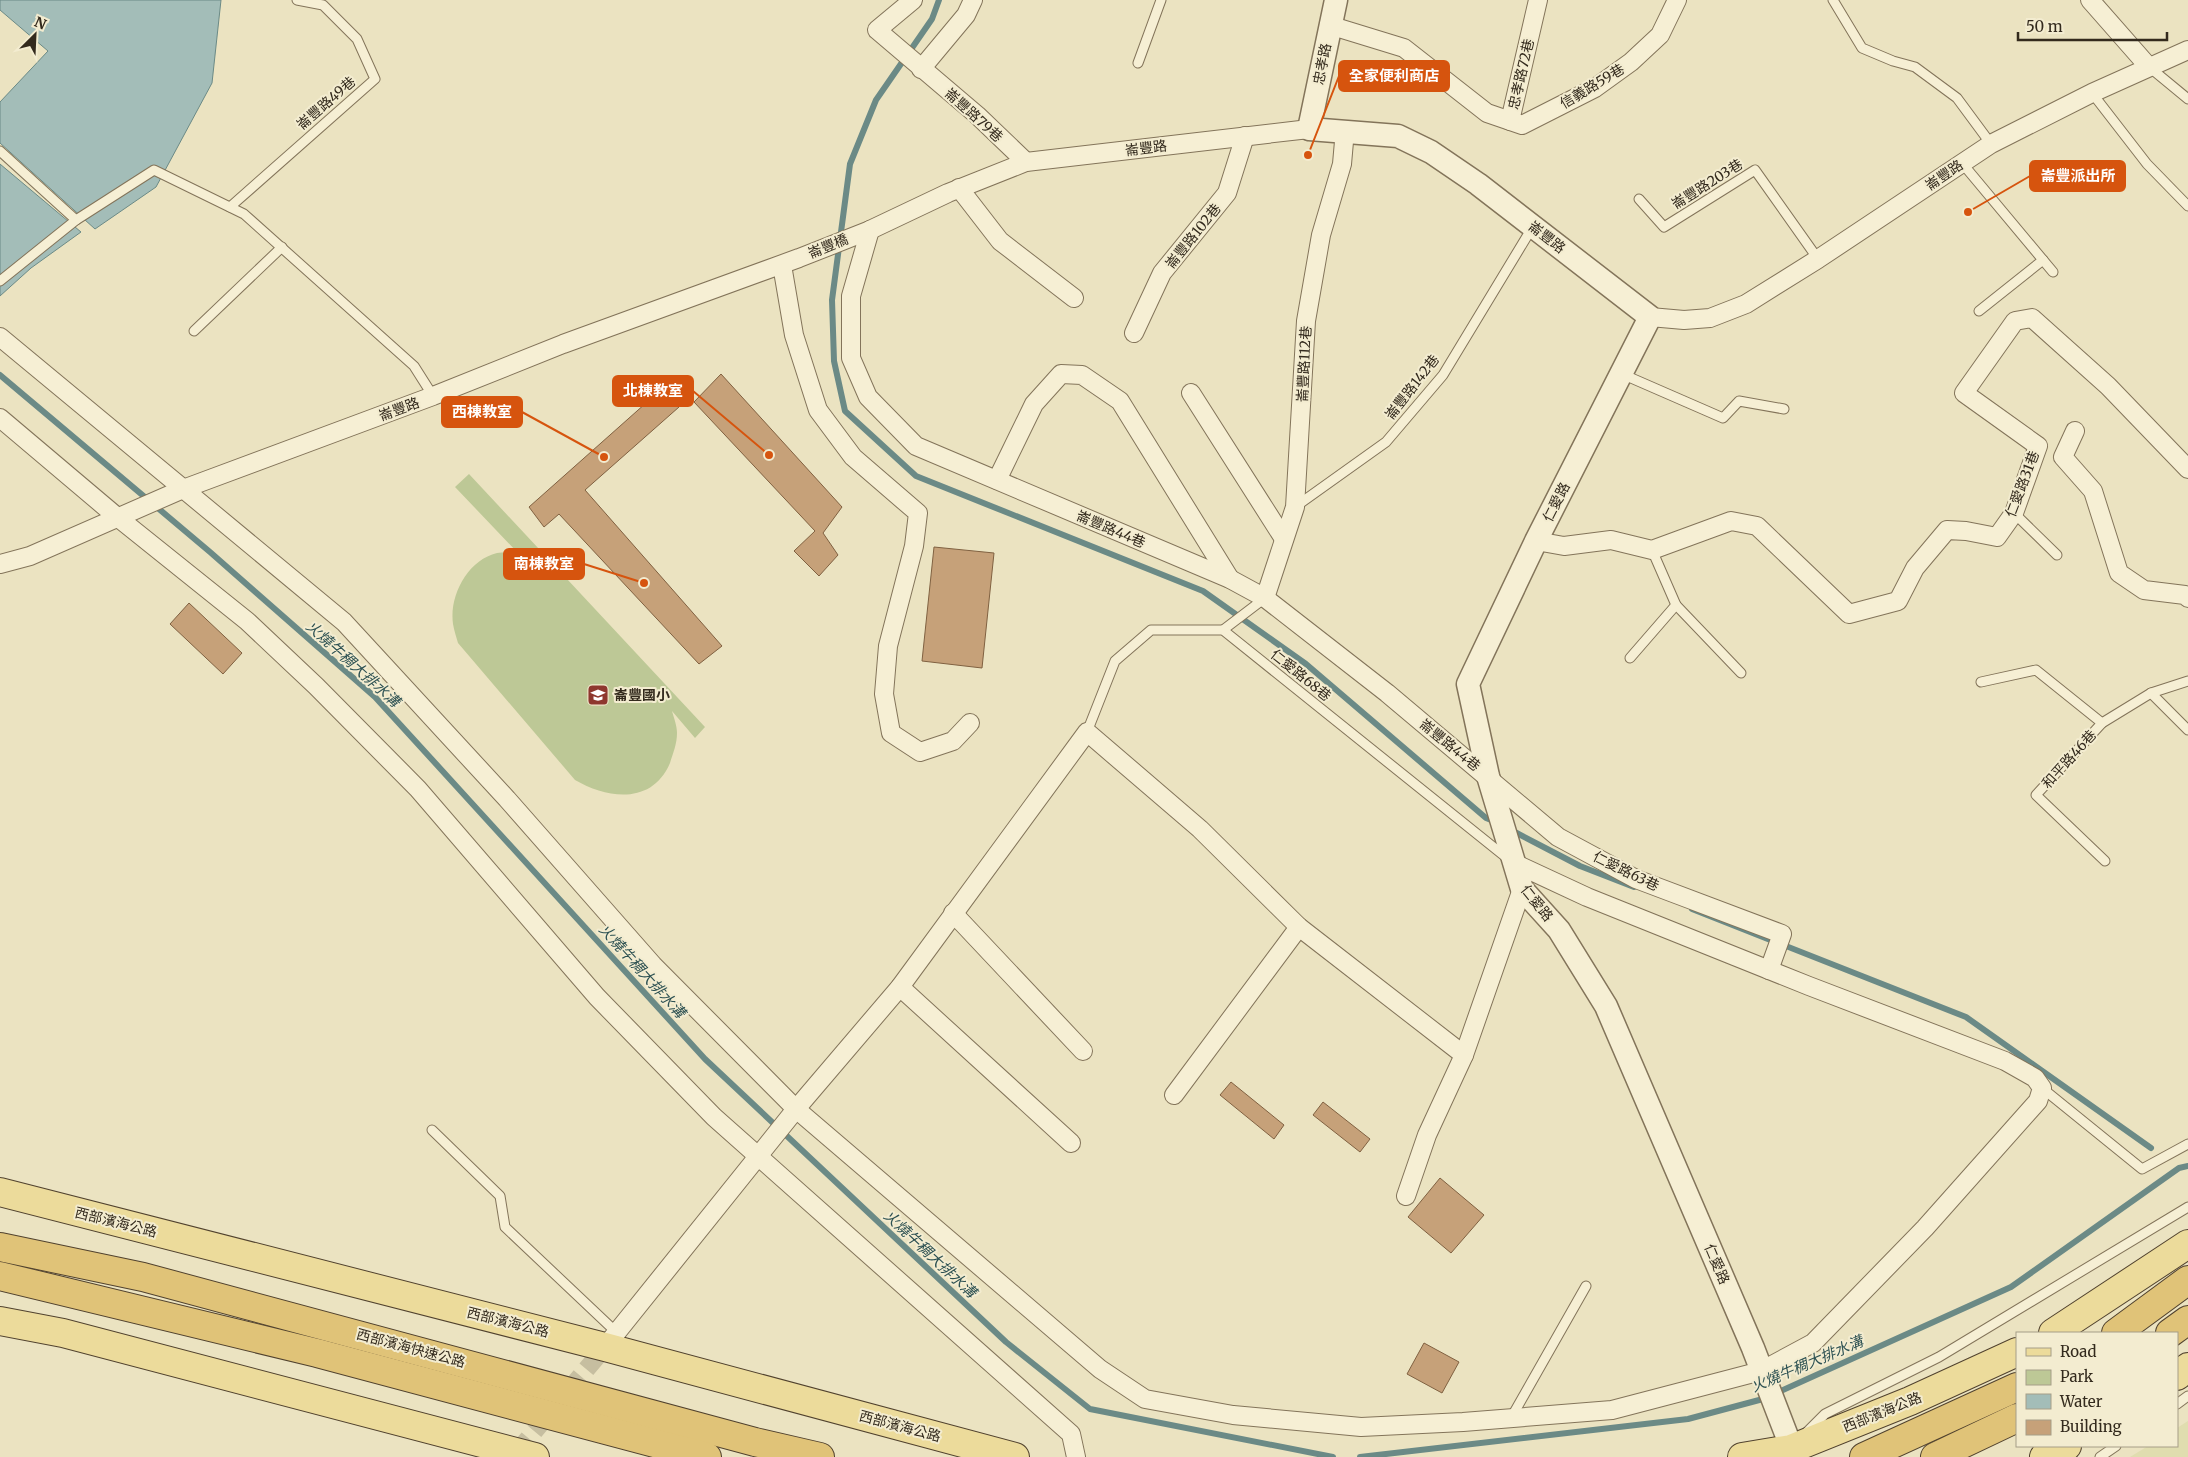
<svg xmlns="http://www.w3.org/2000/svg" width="2188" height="1457" viewBox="0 0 2188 1457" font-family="Merriweather,'Noto Sans TC',serif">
<rect width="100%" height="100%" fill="#ebe3c1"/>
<!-- farmland -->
<path fill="#e0ddaf" d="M2188,1421V1457H2130L2148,1446H2177V1428Z"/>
<!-- green -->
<path fill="#bdc896" d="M469,474L705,727L695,738L672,711C674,718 677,726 677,733C677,744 673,753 670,763C652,805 608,799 575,780L458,643C456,636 454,630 453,624C449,595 468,560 497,553C503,552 511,553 517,552L455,487Z"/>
<!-- water -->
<g fill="#a3bdb8" stroke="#6b8a86">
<path d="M0,0H221L212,83L156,187L95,229L0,143V102L48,51L0,10Z"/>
<path d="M0,164L81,232L31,268L0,296Z"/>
</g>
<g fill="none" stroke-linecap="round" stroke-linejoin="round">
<!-- stream -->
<g stroke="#6b8a86" stroke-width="6">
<path d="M939,0L932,19L876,100L850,164L832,300L834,361L845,411L916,476L1203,591L1306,664L1486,818L1496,822"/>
<path d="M0,375L210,552L375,697L705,1059L1006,1342L1090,1409L1333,1457"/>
<path d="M1511,830L1580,866L1634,887"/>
<path d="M1692,909L1966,1017L2151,1148"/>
<path d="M1360,1457L1688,1419L1763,1399L2011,1287L2179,1168L2188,1166"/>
</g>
</g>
<!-- building -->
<g fill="#c6a179" stroke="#806141">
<path d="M721,374L842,507L823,533L838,555L819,576L794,551L815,531L694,402Z"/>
<path d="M664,387L679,407L585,490L722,646L699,664L559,514L544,527L529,507Z"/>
<path d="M934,547L994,553L982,668L922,661Z"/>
<path d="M189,603L242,653L223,674L170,624Z"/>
<path d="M1231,1082L1284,1125L1274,1139L1220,1095Z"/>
<path d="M1323,1102L1370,1139L1360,1152L1313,1115Z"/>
<path d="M1440,1178L1484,1215L1451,1253L1408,1217Z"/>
<path d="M1424,1343L1459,1362L1442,1393L1407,1374Z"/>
</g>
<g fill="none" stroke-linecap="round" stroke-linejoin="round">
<!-- minor-tunnel -->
<path stroke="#c6bea0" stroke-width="18" stroke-dasharray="18 9" stroke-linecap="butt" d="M517,1452L605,1347"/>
<!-- service casing -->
<g stroke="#83745a" stroke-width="11">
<g id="service">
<path d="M1833,0L1862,48L1893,61L1915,67L1957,98L1991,144"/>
<path d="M1138,63L1161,0"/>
<path d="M2148,66L2188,99"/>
<path d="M2092,93L2147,164L2188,206"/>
<path d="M0,151L76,220"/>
<path d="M1962,163L2053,272"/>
<path d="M1639,199L1664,227L1755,170L1818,259"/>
<path d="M230,207L375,79L357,39L323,5L297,0"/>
<path d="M0,281L76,220L154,170L244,214L414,366L433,396"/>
<path d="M1979,311L2043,260"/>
<path d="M194,331L282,247"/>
<path d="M1622,374L1723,418L1739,401L1784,409"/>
<path d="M1295,507L1386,442L1443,375L1532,228"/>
<path d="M2014,513L2057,555"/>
<path d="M1652,550L1676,605L1741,673"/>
<path d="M1223,630L1265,598"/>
<path d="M1630,658L1676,605"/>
<path d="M1981,682L2036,670L2102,723"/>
<path d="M2151,693L2188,730"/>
<path d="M1087,732L1115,661L1151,630H1223L1507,858"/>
<path d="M2105,861L2036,795L2102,723L2151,693L2188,681"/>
<path d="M2042,1088L2142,1169L2188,1144"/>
<path d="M432,1130L500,1196L505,1227L616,1332"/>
<path d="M2177,1404L2188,1396"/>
<path d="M1511,1418L1586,1286"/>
<path d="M1806,1433L1825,1414L1939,1357L2188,1207"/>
<path d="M2100,1457L2116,1446"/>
</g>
</g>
<!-- minor casing -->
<g stroke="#83745a" stroke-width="20">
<g id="minor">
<path d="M913,0L877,30L977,115L1026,162"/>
<path d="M2090,0L2148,66"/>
<path d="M1329,25L1404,48L1487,113L1522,125L1595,88L1631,62L1660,35L1677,0"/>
<path d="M921,69L966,15L973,0"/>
<path d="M1510,121L1538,0"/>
<path d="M959,188L1000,241L1074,298"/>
<path d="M870,230L851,296V358L868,397L916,446L1230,579L1265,598L1387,693L1558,837L1636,879L1782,934L1769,970"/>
<path d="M782,265L794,335L818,410L853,457L918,513L914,546L888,646L884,694L891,733L920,752L953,741L970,723"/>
<path d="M1650,317L1684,320L1710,318L1746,304L1818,259L1991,144L2092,93L2188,50"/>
<path d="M1134,333L1162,273L1227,193L1245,136"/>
<path d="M0,337L344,622L507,799L653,965L796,1109L1100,1369L1145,1399L1233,1415L1361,1427L1463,1422L1612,1410L1761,1371L1813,1343L1925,1228L2038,1101L2042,1088L2035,1078L2005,1061L1809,986L1587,897L1514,863"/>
<path d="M1191,393L1284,539"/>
<path d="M0,418L116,516L247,621L316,686L418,789L597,997L714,1117L1071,1434L1076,1457"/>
<path d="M2075,431L2063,457L2093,491L2119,573L2144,590L2185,595L2188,598"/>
<path d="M997,480L1034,404L1061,374L1082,375L1120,401L1230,579"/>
<path d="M1536,541L1564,546L1611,540L1652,550L1731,521L1757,526L1849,614L1898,601L1915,568L1947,530L1966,531L1997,537L2014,513L2038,446L1964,393L2015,321L2032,318L2108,386L2188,469"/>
<path d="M0,564L30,556L183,489L433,396L563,344L799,258L870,230L948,193L1026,162L1309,129"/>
<path d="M1265,598L1295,507L1306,321L1321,235L1342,164L1345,130"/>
<path d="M953,913L1083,1051"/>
<path d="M900,987L1071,1143"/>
<path d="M1174,1095L1299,927"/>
<path d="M1406,1196L1427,1135L1464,1055L1522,889"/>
<path d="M605,1347L796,1109L900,987L1087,732L1200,829L1299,927L1464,1055"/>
</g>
</g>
<!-- tertiary casing -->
<g stroke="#83745a" stroke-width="25">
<path id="tertiary" d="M1336,0L1309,129L1398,136L1431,152L1478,184L1650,317L1536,541L1468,684L1488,776L1522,889L1559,930L1606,1006L1753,1348L1795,1457"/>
</g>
<!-- primary casing -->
<g stroke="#51422e" stroke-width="30">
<g id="primary">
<path d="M0,1192L605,1347L1015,1457"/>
<path d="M0,1321L63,1333L535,1457"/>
<path d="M2053,1333L2188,1244"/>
<path d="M2177,1376L2188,1367"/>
<path d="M1742,1457L1791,1449L1910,1401L2017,1352"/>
<path d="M2044,1457L2067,1446"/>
</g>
</g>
<!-- trunk casing -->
<g stroke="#51422e" stroke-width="30">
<g id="trunk">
<path d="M0,1247L143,1277L755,1442L820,1457"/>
<path d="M0,1276L317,1353L707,1457"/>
<path d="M2116,1333L2188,1280"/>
<path d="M2170,1333L2188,1320"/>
<path d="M1864,1457L2017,1387"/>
<path d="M1935,1457L2017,1418"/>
</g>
</g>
<!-- service -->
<use href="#service" stroke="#f6efd4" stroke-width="9"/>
<!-- minor -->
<use href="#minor" stroke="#f6efd4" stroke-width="18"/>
<!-- tertiary -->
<use href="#tertiary" stroke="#f6efd4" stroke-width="22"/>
<!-- primary -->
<use href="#primary" stroke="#ecdb9b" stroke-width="28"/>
<!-- trunk -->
<use href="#trunk" stroke="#e0c378" stroke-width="28"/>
</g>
<!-- icons -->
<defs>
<g id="school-square" transform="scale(1.125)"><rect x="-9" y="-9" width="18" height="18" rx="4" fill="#8e372e" stroke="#f3ecd0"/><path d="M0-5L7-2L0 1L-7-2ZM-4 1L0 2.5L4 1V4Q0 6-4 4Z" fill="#fff"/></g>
</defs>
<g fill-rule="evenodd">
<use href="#school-square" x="598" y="695"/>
</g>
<g text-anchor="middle" stroke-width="4" stroke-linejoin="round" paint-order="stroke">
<!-- street labels -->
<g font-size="14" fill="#332a1d" stroke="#f3ecd0">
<text transform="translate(1322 64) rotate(-79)" y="5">忠孝路</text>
<text transform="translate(1521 74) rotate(-77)" y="5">忠孝路72巷</text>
<text transform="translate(1592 86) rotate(-31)" y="5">信義路59巷</text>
<text transform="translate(326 103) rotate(-41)" y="5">崙豐路49巷</text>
<text transform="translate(974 115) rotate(42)" y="5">崙豐路79巷</text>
<text transform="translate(1146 148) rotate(-7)" y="5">崙豐路</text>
<text transform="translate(1944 175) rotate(-34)" y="5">崙豐路</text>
<text transform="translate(1707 184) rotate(-32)" y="5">崙豐路203巷</text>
<text transform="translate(1193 236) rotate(-51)" y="5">崙豐路102巷</text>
<text transform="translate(1547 237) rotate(38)" y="5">崙豐路</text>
<text transform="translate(828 246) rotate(-22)" y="5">崙豐橋</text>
<text transform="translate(1304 364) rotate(-87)" y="5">崙豐路112巷</text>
<text transform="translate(1412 387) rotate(-52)" y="5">崙豐路142巷</text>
<text transform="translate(399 409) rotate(-20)" y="5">崙豐路</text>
<text transform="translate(2022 484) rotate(-69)" y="5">仁愛路31巷</text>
<text transform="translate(1556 502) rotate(-63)" y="5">仁愛路</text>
<text transform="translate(1111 529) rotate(23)" y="5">崙豐路44巷</text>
<text transform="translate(1301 675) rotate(39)" y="5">仁愛路68巷</text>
<text transform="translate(1450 745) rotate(39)" y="5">崙豐路44巷</text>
<text transform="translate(2069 759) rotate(-48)" y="5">和平路46巷</text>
<text transform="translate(1626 871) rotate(26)" y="5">仁愛路63巷</text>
<text transform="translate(1537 903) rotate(51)" y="5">仁愛路</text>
<text transform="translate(116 1222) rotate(14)" y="5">西部濱海公路</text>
<text transform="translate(1717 1264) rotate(67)" y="5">仁愛路</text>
<text transform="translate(508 1322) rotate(14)" y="5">西部濱海公路</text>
<text transform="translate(411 1348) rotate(15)" y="5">西部濱海快速公路</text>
<text transform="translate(1882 1412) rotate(-22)" y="5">西部濱海公路</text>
<text transform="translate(900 1426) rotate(15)" y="5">西部濱海公路</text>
</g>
<!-- poi labels -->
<g font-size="14" font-weight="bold" fill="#332a1d" stroke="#f3ecd0" text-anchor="start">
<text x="614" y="700">崙豐國小</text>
</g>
<!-- water labels -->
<g font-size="15" font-style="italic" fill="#2d5152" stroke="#f3ecd0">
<text transform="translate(353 664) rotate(42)" y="5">火燒牛稠大排水溝</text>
<text transform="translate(642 971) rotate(48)" y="5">火燒牛稠大排水溝</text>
<text transform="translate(930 1254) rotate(43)" y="5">火燒牛稠大排水溝</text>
<text transform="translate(1807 1364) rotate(-23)" y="5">火燒牛稠大排水溝</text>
</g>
</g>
<!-- callouts -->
<path fill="none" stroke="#d6540e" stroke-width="2" d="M1308 155L1339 76M1968 212L2030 176M769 455L693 391M604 457L522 412M644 583L584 564"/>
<g fill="#d6540e" stroke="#f3ecd0" stroke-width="2">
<circle cx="1308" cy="155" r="5"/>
<circle cx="1968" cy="212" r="5"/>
<circle cx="769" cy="455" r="5"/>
<circle cx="604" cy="457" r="5"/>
<circle cx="644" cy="583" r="5"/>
</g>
<g fill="#d6540e" stroke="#d6540e" stroke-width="2">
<rect x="1339" y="61" width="110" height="30" rx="5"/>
<rect x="2030" y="161" width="95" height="30" rx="5"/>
<rect x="613" y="376" width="80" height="30" rx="5"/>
<rect x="442" y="397" width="80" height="30" rx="5"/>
<rect x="504" y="549" width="80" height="30" rx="5"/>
</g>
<g font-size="15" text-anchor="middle" font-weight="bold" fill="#fff">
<text x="1394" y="81">全家便利商店</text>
<text x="2078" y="181">崙豐派出所</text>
<text x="653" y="396">北棟教室</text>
<text x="482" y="417">西棟教室</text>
<text x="544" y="569">南棟教室</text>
</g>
<!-- legend -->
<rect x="2016" y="1332" width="162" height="115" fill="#f3ecd0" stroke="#a69e88"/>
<rect x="2026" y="1348" width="25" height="8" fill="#ecdb9b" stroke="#a69e88"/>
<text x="2060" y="1357" font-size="15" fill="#332a1d">Road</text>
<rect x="2026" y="1370" width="25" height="15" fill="#bdc896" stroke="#a69e88"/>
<text x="2060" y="1382" font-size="15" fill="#332a1d">Park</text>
<rect x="2026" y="1394" width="25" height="15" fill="#a3bdb8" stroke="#a69e88"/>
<text x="2060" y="1407" font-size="15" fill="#332a1d">Water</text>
<rect x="2026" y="1420" width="25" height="15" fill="#c6a179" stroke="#a69e88"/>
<text x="2060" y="1432" font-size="15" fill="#332a1d">Building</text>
<!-- north arrow -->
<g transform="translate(35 35) rotate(24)" stroke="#f3ecd0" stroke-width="4" paint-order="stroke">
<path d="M0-4L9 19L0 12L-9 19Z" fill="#332a1d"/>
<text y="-8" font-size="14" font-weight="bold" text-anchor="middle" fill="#332a1d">N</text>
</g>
<!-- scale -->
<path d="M2018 32v8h149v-8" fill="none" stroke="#332a1d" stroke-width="2.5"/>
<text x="2026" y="32" font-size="15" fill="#332a1d" stroke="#f3ecd0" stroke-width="4" paint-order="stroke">50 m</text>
</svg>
